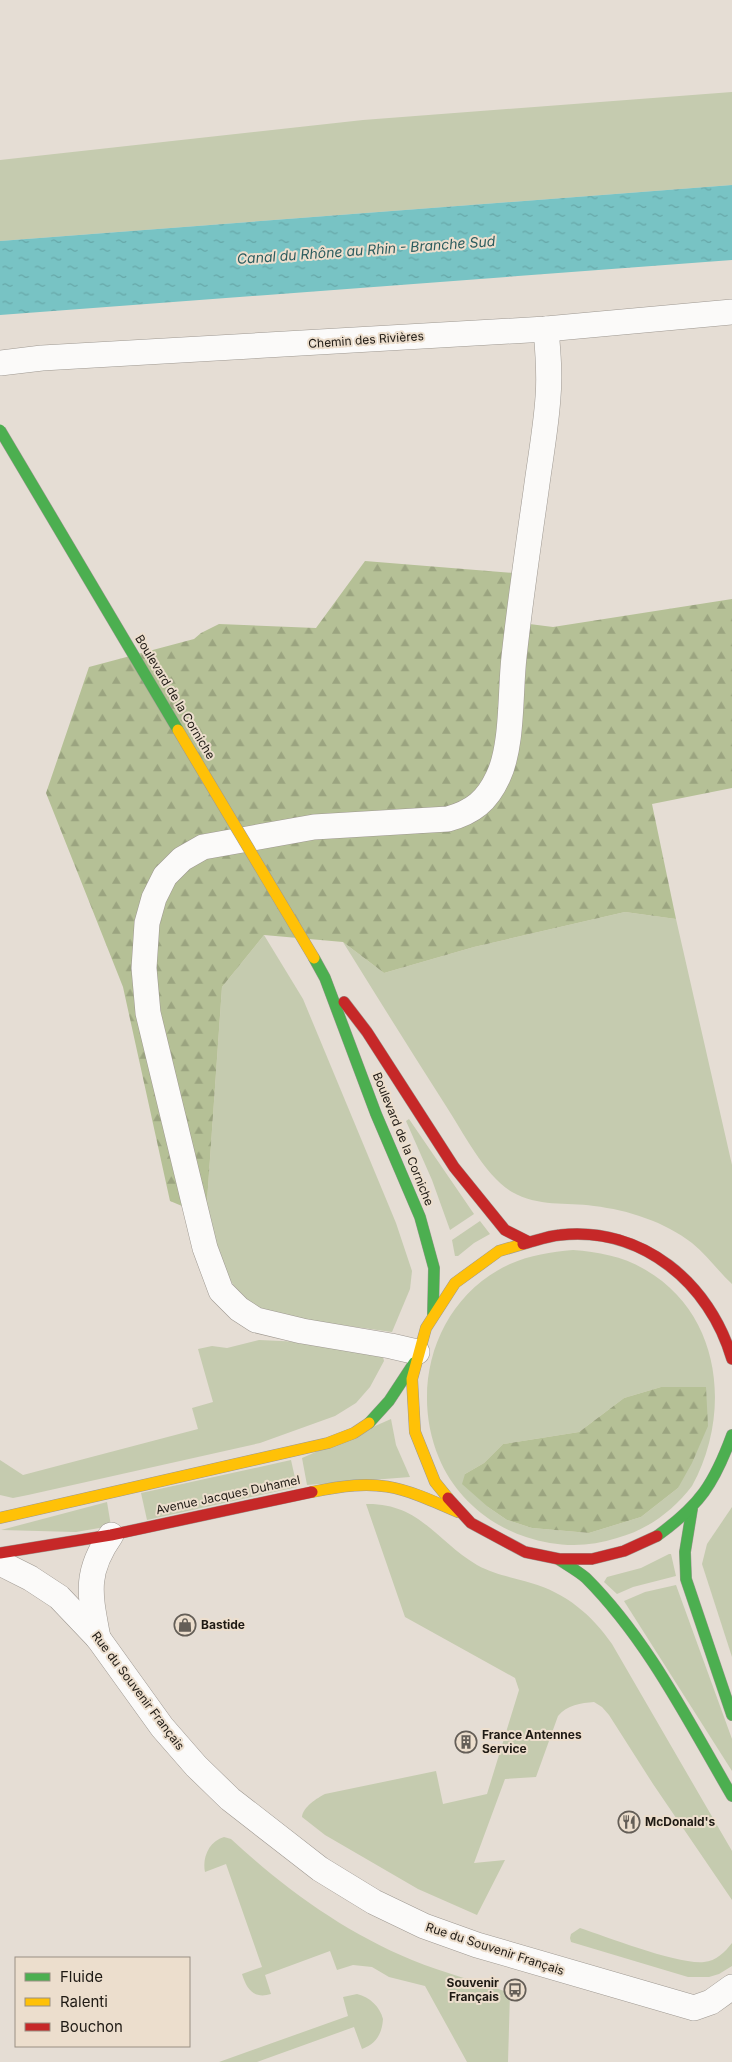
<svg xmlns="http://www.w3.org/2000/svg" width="732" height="2062" viewBox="0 0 732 2062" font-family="Inter,sans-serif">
<defs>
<pattern id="forest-firs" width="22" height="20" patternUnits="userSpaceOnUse" patternTransform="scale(1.25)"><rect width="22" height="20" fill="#b5c096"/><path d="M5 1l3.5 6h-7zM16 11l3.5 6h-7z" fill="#9ba480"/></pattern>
<pattern id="water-ripples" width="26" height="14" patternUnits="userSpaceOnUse" patternTransform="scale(1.25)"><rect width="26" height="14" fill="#78c3c4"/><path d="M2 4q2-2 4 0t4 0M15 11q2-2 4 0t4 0" fill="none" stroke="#67a7a8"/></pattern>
</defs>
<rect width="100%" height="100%" fill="#e5ddd4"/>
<!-- green -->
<g fill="#c5cbaf" fill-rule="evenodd">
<path d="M732,92V185L0,241V160L363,120Z"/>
<path d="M625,912L676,919L732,1165V1284C718,1271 707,1255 692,1243C665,1222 628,1210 594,1206C566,1202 538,1207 512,1192C485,1176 463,1132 446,1106C411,1051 377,997 343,942L384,973L474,947Z"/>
<path d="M264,935L303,999L396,1223L412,1271L410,1289L392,1332L276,1316L252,1305L234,1286L219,1262L206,1216L222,987Z"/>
<path d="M409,1119L474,1214L450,1230L432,1180L406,1121Z"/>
<path d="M480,1221L490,1234L474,1243L458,1256H455L452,1240Z"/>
<path d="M573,1250C598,1252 622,1256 644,1269C722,1313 732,1413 692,1486C673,1511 647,1530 617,1538C587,1548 556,1547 526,1537C488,1525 454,1495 439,1458C409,1386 436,1298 510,1264C530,1255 551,1252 573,1250ZM661,1387H706L678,1488L641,1517L589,1533L532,1528L507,1520L488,1507L465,1474L484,1463L503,1444L579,1432L624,1398Z"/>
<path d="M259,1340L303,1342L383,1357L384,1361L370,1387L356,1403L335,1416L260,1443L28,1495L13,1498L0,1495V1460L23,1475L198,1429L192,1408L213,1402L198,1349L212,1346L227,1348Z"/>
<path d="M391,1419L396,1445L410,1477L307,1485L302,1458Z"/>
<path d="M291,1460L297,1487L147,1520L141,1493Z"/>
<path d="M107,1502L111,1526L76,1532L1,1530Z"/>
<path d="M366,1504C420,1503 435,1540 477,1565C495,1575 512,1577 531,1583C566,1593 592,1615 612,1644L732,1851V1900L653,1784L609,1715L602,1707L594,1702C581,1703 567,1705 558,1716L536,1777L505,1779L474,1863L505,1860L477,1915L418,1889L325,1835L302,1817C303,1807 317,1798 325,1794L436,1771L443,1804L487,1794L519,1690L515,1678L405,1617Z"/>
<path d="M732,1507V1657L702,1564L707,1544Z"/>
<path d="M669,1554H671L676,1576L633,1587L617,1594L604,1582L607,1577L641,1568Z"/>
<path d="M676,1585L732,1739V1771L624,1601L645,1592Z"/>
<path d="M224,1837L231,1839C285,1889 344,1932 412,1960C444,1973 477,1981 510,1993L508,2062H467L425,1986L389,1977L372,1967L353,1965L337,1970L330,1951L265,1975L271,1994C254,1999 247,1990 242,1974L262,1967L226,1864L205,1872C202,1858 209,1841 224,1837Z"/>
<path d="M580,1928C607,1937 679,1965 704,1962C716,1961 725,1952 732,1943V1966L719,1974L709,1977H688L571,1942L570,1938L571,1934Z"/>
<path d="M357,1994C370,1997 380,2007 383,2019C382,2034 376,2044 362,2049L354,2027L257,2062H219L348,2016L343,1997Z"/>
</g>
<!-- forest -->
<g fill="url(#forest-firs)">
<path d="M365,561L513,573L506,621L553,627L732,599V788L652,804L676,919L625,912L474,947L384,973L343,942L264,935L222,987L206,1216L170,1201L123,987L46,793L89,667L194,639L201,633L219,624L316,628Z"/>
<path d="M661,1387H706L708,1426L692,1463L678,1488L641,1517L589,1533L532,1528L507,1520L488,1507L462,1484L465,1474L484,1463L503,1444L579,1432L624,1398Z"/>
</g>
<!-- water -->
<path fill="url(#water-ripples)" d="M732,185V260L0,315V241Z"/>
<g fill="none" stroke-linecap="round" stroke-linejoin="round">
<!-- street casing -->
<g stroke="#9e9891" stroke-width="26">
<g id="street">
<path d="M0,363L42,358L546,329L732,312"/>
<path d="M417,1352L391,1346L302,1331L256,1320L239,1309L221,1291L205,1248L148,1013L144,968L147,923L154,898L165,876L182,859L203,847L314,827L448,819C473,812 487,801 498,777C513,746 510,692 514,657C520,602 528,547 536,491C540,460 546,428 548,397C550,374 548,352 546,329"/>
<path d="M0,1563L30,1578L59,1597L98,1638L162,1727L196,1766L230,1799L320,1869L374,1902L424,1926L477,1945L694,2008L711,2002L732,1987"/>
<path d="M98,1638C90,1595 84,1573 111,1535"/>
</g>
</g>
<!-- fast casing -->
<g stroke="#9e9891" stroke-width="12">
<g id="fast">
<path d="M314,958L325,978L376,1114L420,1217L434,1268L433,1314"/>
<path d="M369,1423L389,1401L414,1363"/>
<path d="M692,1509L685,1552L686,1579L732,1715"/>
<path d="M657,1536C700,1505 714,1484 732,1435"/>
<path d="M558,1559C567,1565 578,1571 586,1578C648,1640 688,1721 732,1796"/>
</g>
</g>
<!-- slow casing -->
<g stroke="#9e9891" stroke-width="12">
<g id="slow">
<path d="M312,1492C379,1478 397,1485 458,1512"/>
<path d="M448,1498L435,1482L415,1432L412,1379L426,1328L455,1283L499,1251L523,1244"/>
<path d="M0,1518L328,1443L354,1433L369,1423"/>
</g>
</g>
<!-- jam casing -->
<g stroke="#9e9891" stroke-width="12">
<g id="jam">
<path d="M344,1002L367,1032L454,1167L505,1230L527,1241"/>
<path d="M523,1244C535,1241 548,1236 560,1235C642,1226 710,1283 732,1359"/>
<path d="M448,1498L471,1523L525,1552L559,1559H592L624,1551L657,1536"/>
<path d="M0,1553L111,1535L312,1492"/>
</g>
</g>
<!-- street -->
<use href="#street" stroke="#fbfaf9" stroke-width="25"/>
<!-- fast -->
<use href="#fast" stroke="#4caf50" stroke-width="11"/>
<!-- slow -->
<use href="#slow" stroke="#ffc107" stroke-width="11"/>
<!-- jam -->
<use href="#jam" stroke="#c62828" stroke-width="11"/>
<!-- fast-bridge casing -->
<g stroke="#9e9891" stroke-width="12" stroke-linecap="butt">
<path id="fast-bridge" d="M0,430L178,730"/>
</g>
<!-- slow-bridge casing -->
<g stroke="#9e9891" stroke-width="12" stroke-linecap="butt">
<path id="slow-bridge" d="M178,730L314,958"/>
</g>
<!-- fast-bridge -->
<use href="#fast-bridge" stroke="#4caf50" stroke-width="11"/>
<!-- slow-bridge -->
<use href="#slow-bridge" stroke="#ffc107" stroke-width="11"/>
</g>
<!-- icons -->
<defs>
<g id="shop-ring" transform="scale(1.125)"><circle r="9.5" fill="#ecdecd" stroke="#645e57" stroke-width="1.5"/><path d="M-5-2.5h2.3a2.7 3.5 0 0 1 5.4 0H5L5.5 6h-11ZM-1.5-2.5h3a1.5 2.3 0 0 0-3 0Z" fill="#645e57"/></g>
<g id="building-ring" transform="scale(1.125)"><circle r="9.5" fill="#ecdecd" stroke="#645e57" stroke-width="1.5"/><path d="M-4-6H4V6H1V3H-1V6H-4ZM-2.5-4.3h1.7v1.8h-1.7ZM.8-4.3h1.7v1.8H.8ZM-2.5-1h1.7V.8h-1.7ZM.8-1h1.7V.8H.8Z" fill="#645e57"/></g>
<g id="restaurant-ring" transform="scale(1.125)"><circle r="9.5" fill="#ecdecd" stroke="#645e57" stroke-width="1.5"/><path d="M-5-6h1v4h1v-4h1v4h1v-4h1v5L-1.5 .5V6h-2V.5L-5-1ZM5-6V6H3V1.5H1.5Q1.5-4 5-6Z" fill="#645e57"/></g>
<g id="bus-ring" transform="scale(1.125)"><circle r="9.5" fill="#ecdecd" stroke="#645e57" stroke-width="1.5"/><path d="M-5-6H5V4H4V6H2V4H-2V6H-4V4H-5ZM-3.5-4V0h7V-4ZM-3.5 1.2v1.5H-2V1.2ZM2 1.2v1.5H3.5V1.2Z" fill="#645e57"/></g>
</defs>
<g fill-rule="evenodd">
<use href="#shop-ring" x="185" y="1625"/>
<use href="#building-ring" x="466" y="1742"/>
<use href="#restaurant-ring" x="629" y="1822"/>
<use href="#bus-ring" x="515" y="1990"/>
</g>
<g text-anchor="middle" stroke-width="4" stroke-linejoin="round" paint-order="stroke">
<!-- street labels -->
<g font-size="12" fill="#1f1a14" stroke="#ecdecd">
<text transform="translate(366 340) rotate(-4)" y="4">Chemin des Rivières</text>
<text transform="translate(175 697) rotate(59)" y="4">Boulevard de la Corniche</text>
<text transform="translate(403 1139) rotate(68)" y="4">Boulevard de la Corniche</text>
<text transform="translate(228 1495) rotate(-12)" y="4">Avenue Jacques Duhamel</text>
<text transform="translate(138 1691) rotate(53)" y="4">Rue du Souvenir Français</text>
<text transform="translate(495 1949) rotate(18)" y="4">Rue du Souvenir Français</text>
</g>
<!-- poi labels -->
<g font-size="12" font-weight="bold" fill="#1f1a14" stroke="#ecdecd" text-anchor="start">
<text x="201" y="1629">Bastide</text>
<text x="482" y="1739">France Antennes<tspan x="482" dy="14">Service</tspan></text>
<text x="645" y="1826">McDonald's</text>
<text x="499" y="1987" text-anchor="end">Souvenir<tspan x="499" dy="14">Français</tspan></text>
</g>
<!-- water labels -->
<g font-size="14" font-style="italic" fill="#2b5b5d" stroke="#ecdecd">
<text transform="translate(366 250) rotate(-4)" y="5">Canal du Rhône au Rhin - Branche Sud</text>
</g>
</g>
<!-- legend -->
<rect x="15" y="1957" width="175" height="90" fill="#ecdecd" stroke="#9a9083"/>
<rect x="25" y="1973" width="25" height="8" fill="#4caf50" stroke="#9a9083"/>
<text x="60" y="1982" font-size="15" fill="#1f1a14">Fluide</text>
<rect x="25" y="1998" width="25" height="8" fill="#ffc107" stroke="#9a9083"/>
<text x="60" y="2007" font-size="15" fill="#1f1a14">Ralenti</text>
<rect x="25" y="2023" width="25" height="8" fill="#c62828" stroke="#9a9083"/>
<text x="60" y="2032" font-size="15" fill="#1f1a14">Bouchon</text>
</svg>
